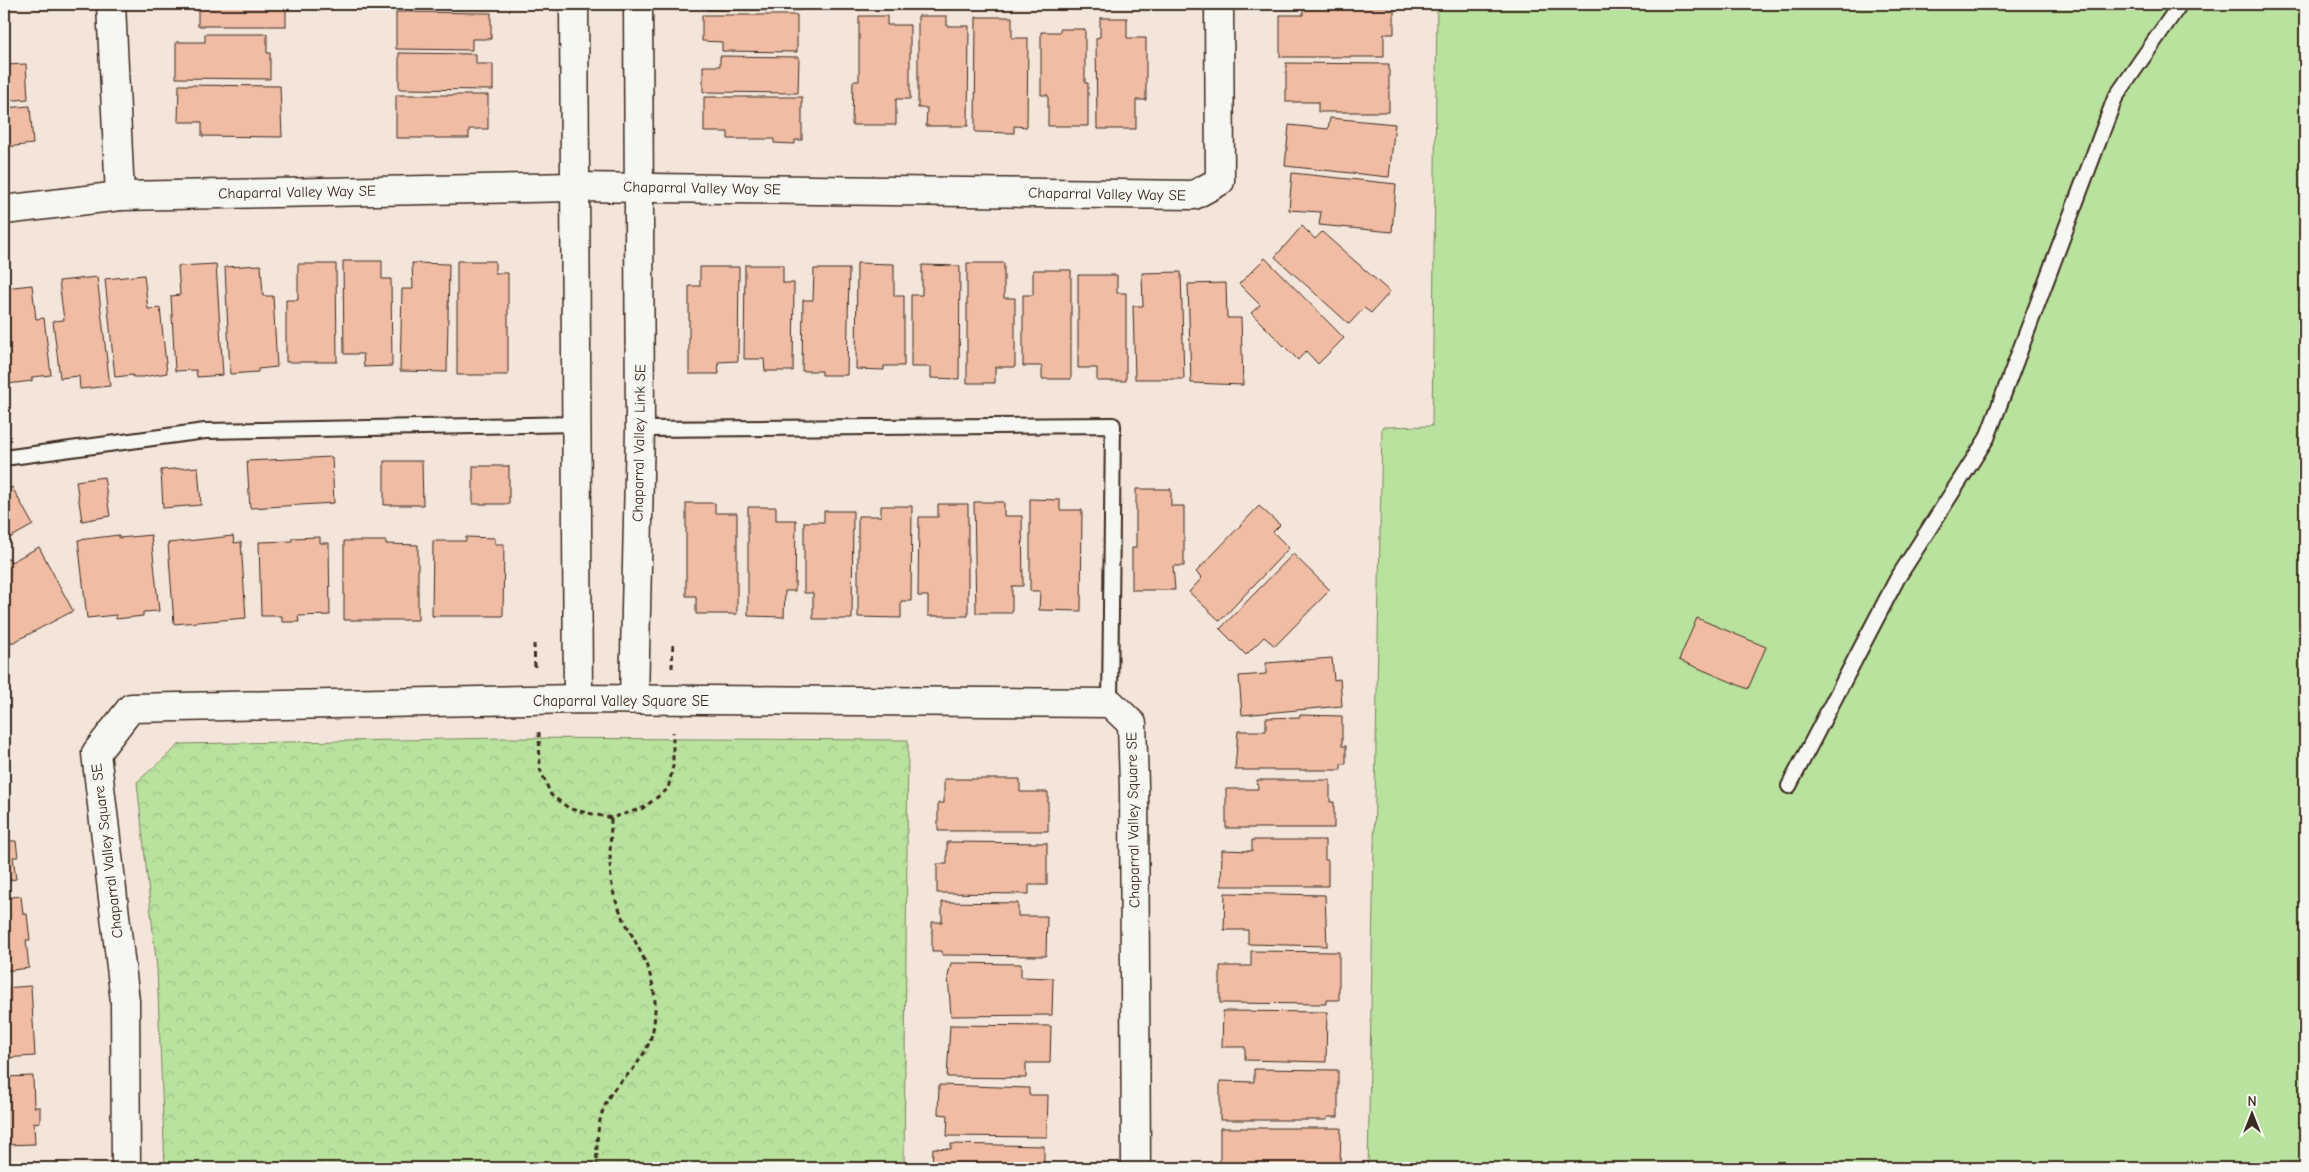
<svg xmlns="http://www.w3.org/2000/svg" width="2309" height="1172" viewBox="0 0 2309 1172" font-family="'Comic Neue',sans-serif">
<defs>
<pattern id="forest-crowns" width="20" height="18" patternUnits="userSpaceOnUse" patternTransform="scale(1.25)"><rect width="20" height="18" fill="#b9e29e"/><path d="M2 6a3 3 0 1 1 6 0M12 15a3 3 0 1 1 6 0" fill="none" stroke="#a0c288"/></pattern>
</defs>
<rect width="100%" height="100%" fill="#f4e5da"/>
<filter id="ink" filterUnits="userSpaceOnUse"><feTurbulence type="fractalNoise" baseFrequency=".02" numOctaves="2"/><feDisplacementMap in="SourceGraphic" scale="10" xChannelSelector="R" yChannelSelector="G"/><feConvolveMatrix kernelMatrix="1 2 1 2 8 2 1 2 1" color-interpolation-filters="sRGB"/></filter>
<g filter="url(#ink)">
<!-- grass -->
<path fill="#b9e29e" stroke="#7a865e" d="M1437,4H2305V1168H1368L1382,427L1432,426Z"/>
<!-- forest -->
<path fill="url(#forest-crowns)" stroke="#7a865e" d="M505,738L908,740L904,1168H629L624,1166H582L577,1168H165L157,969L137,782L180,744Z"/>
<!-- building -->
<g fill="#f0bca3" stroke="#3b2a1e">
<rect x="198" y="4" width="88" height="22"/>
<rect x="402" y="4" width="94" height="4"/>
<rect x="707" y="4" width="95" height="6"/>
<path d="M4,5H6L7,41H4Z"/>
<path d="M1303,5L1394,6V34H1384V57H1280V15H1303Z"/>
<path d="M396,12L491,13V39H472V50L396,49Z"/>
<path d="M702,15H797V52L722,51V42L702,41Z"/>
<path d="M859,16H887V25H910V99H896V125H852L853,81H859Z"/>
<path d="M918,16H947V26H969L968,126H926L927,108H918Z"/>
<path d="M976,17H1012V38H1028L1027,127L1014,126V133L975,132Z"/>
<path d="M1100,18H1127V38H1146V100H1136V129H1097L1096,38L1100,37Z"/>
<path d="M1060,29H1085V83H1088V126H1048V95H1041V32H1060Z"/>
<path d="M205,34H267V53H270V79L176,78V42H205Z"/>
<path d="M399,53L476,54V64H493V90L399,89Z"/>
<path d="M720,56L799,57L798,93L703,92V66H720Z"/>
<path d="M1286,63L1389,64V112H1318V102H1286Z"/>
<path d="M26,64L28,99L4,101V65Z"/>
<path d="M179,85L280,86L282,137L202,136V122H178Z"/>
<path d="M396,95H488V129H469V138H396Z"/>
<path d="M704,97H802V140H795V144L774,143V139H728V132H704Z"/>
<path d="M30,106L33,144L6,147V154H4V108Z"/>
<path d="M1330,118L1395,124L1389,177L1285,166L1289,125L1328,129Z"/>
<path d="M1292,173L1396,184L1392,232L1319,225L1321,212L1289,210Z"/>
<path d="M1302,226L1315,239L1322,232L1390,292L1371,313L1364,308L1349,324L1275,257Z"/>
<path d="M1265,258L1344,338L1318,364L1306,351L1298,360L1251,313L1260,305L1239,284Z"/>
<path d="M343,261H382V279H391L392,366L364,367L363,354H344Z"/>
<path d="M457,261H495V273H508V375H457Z"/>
<path d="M412,263L449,264L447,372L400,371L402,289H413Z"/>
<path d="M857,263L894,264V296H904V366H884V370L856,369Z"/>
<path d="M967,263H1004V298H1015V367H995V383H967Z"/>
<path d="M216,264L223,375L197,377L196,370L175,371L171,296L180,295L178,266Z"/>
<path d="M298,264H336L337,362H286V300H298Z"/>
<path d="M261,265L263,296H273L277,367L258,369V372L230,374L225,267Z"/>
<path d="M745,265H783V283H794L793,371H765L764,359H744Z"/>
<path d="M922,265L960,266L959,379L931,378V367H911V295H922Z"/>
<path d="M700,267H739L738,361L718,362L719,374H689V286H700Z"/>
<path d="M814,269H849L847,375H822V371H802L803,300H813Z"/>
<path d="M1033,270H1071V379H1042V366H1023V295H1033Z"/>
<path d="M1181,272L1184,379H1135L1133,306H1143L1142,273Z"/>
<path d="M144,275L148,309L160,308L167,373L143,377H133V375L115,377L105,279Z"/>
<path d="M1078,275H1117V293H1126V381H1097V368H1078Z"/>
<path d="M97,277L110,386L80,389L79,376L60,378L53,321L64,320L59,281Z"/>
<path d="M1226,283L1227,318H1241L1243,385L1191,383L1188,284Z"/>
<path d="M32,285L36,319L44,318L51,375L32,377V381L7,384L4,354V288Z"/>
<path d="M332,457L334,503L250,508L247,461Z"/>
<path d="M384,461H422L423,505H384Z"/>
<rect x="473" y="466" width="36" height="38"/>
<path d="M198,467L201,505L163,508L161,470Z"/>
<path d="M104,477L110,516L82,521L76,481Z"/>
<path d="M12,487L33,525L4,541V492Z"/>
<path d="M1136,489H1171V506H1184V566H1173L1175,590H1132V548H1136Z"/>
<path d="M1030,499L1060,500V510H1082L1081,611L1039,610L1040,591H1030Z"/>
<path d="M974,502H1004V516H1022L1023,586H1012V613H976Z"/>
<path d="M686,503H715V513H737V614H696V596H686Z"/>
<path d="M938,504H968V616H928V596H918L919,517H938Z"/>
<path d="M881,506H912L911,601H901V618L858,617V516H881Z"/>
<path d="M1259,506L1280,525L1273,532L1289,548L1220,621L1189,592L1202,578L1196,572Z"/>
<path d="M748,507H776V520H796L795,591H785L784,617L748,616Z"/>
<path d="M824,511H853L852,619H813V593H804V522H824Z"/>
<path d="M119,535V538L151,535L159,611L143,612V616L116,619V615L87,618L78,540Z"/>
<path d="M233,536L234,543L241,542L246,618L174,624L168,543Z"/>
<path d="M320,537V543H329L330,615L298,616L299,622H282V616H261L259,542L292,541V538Z"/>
<path d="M466,537L495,538V544H504L503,616H432L433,541H466Z"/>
<path d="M344,541H386V544L418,545V620H344Z"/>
<path d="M39,547L73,611L12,643L4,628V561L9,558L11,562Z"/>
<path d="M1293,554L1330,590L1275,646L1264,637L1246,655L1220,629Z"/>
<path d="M1697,618L1766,647L1748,689L1679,660Z"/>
<path d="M1332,658L1334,680L1340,679L1342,706L1242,715L1239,676L1266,674V663Z"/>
<path d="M1300,715L1342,716V746H1346V764H1341V770H1235L1238,731H1266V718L1300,717Z"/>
<path d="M944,779H1020V792H1048V831H938V803H944Z"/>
<path d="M1257,780H1330V802H1334V828H1226V789H1258Z"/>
<path d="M4,811H6L10,841H16L18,857H13L16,879L4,881Z"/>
<path d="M1252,840H1325V860H1328V886H1221L1222,850L1252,851Z"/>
<path d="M947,842L1047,843V885H1029V894L937,893V864H947Z"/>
<path d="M1225,893L1325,895L1327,946L1248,944V930H1224Z"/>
<path d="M21,896L23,914H27L30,940H26L29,968L4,971V898Z"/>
<path d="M942,902L1018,903V916H1047L1046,956L942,955V951H932V922H942Z"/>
<path d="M1251,951L1339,952V1000H1326V1004L1220,1003V966H1251Z"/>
<path d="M951,963L1021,964V977L1053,978L1052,1015L951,1016L948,976Z"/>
<path d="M31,986L35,1056L4,1058V988Z"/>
<path d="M1223,1011L1327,1012L1326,1062L1245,1060V1047H1222Z"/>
<path d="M950,1025L1051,1026L1050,1063H1026V1078L947,1077Z"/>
<path d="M1254,1069L1338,1070V1117H1327V1120H1220V1081L1254,1082Z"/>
<path d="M33,1076L34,1107H40V1122L34,1123L35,1144L4,1145V1077Z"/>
<path d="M939,1085L1029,1088V1095H1048L1047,1137L947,1136L948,1115L938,1114Z"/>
<path d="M1220,1128H1341L1340,1168H1251V1165H1220Z"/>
<path d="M951,1144L1044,1146V1168H932L933,1148L951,1149Z"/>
<path d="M35,1162V1168H4V1163Z"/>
</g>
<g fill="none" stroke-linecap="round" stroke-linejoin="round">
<!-- lane casing -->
<g stroke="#3b2a1e" stroke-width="18">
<g id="lane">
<path d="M640,429L1113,425L1110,703"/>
<path d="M4,458L205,431L576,424"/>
<path d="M1789,786L1897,579L1987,438L2115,98L2180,4"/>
</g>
</g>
<!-- street casing -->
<g stroke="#3b2a1e" stroke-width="31">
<g id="street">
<path d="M111,4L120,196"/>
<path d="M574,4L578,699"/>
<path d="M4,210L120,196L574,187L1194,195L1220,181L1219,4"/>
<path d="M634,699L640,429L638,4"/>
<path d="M126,1168L125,1001L96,753L131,708L578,699L1110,703L1132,724L1134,785L1136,1168"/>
</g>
</g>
<!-- path -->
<g stroke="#3b2a1e" stroke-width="3" stroke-dasharray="5 4" stroke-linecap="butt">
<path d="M534,644L535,668"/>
<path d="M672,668L673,644"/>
<path d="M539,732L540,769L551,795L570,809L611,818L643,808L668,789L673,766V732"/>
<path d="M597,1168C596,1142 597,1114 612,1092C618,1083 626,1077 633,1069C649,1048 655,1034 655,1007C656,968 629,936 616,901C607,876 611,844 611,818"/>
</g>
<!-- lane -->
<use href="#lane" stroke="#f6f6f2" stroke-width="14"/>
<!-- street -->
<use href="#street" stroke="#f6f6f2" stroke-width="28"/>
</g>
</g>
<g text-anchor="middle" stroke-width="5" stroke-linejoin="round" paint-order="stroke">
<!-- street labels -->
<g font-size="15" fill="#3b2a1e" stroke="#f6f6f2">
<text transform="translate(702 188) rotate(1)" y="5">Chaparral Valley Way SE</text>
<text transform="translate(297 192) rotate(-1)" y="5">Chaparral Valley Way SE</text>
<text transform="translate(1107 194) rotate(1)" y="5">Chaparral Valley Way SE</text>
<text transform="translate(639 443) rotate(-89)" y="5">Chaparral Valley Link SE</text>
<text x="621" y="706">Chaparral Valley Square SE</text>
<text transform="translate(1133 820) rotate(-91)" y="5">Chaparral Valley Square SE</text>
<text transform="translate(107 851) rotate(-97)" y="5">Chaparral Valley Square SE</text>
</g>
</g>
<!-- margin -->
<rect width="2309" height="1172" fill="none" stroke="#f6f6f2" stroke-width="20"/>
<rect x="10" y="10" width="2289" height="1152" fill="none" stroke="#3b2a1e" stroke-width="2" filter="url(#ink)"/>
<!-- north arrow -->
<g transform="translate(2252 1114)" stroke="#f6f6f2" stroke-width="4" paint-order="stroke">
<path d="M0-4L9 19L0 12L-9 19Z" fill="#3b2a1e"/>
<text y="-8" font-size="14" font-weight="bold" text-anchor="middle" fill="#3b2a1e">N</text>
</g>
</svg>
